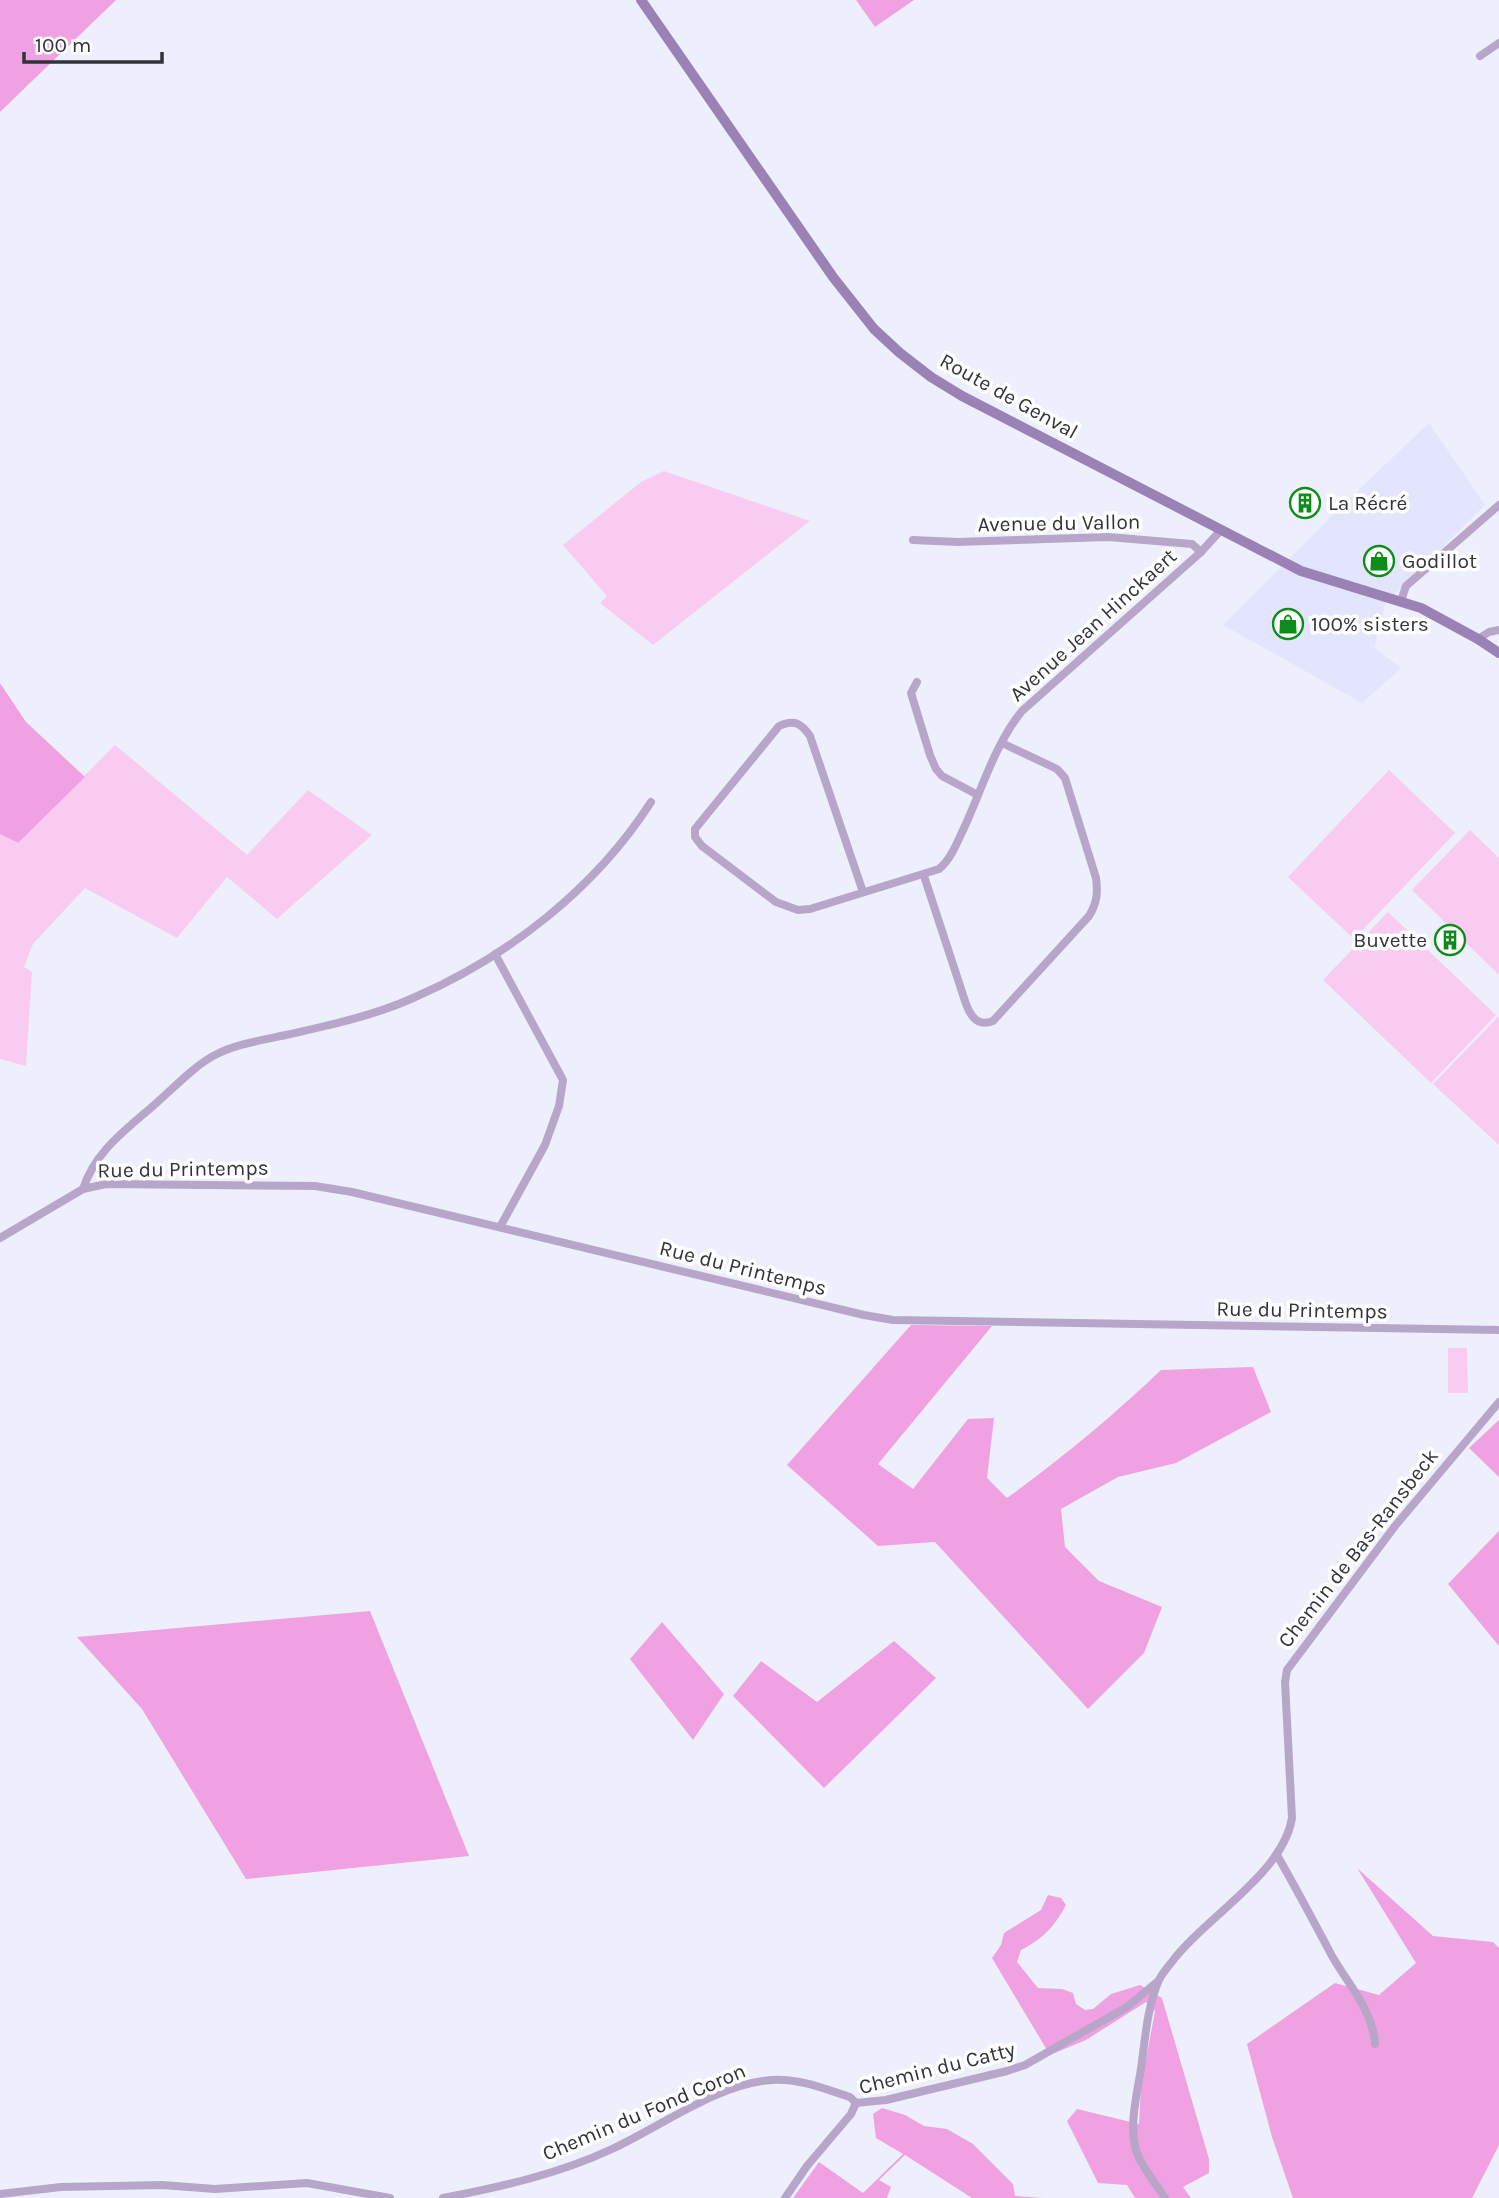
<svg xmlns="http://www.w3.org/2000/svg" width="1499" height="2198" viewBox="0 0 1499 2198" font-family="Karla,sans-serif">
<rect width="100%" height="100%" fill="#edeffd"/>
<!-- built -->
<path fill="#e2e5fd" d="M1429,423L1485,505L1385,604L1374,648L1401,668L1362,703L1223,625L1348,500Z"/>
<!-- green -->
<g fill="#f9cbf0">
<path d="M664,471L810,521L653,645L600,603L607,596L563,545L641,482Z"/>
<path d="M115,745L247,855L308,790L372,835L277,919L227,877L177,938L85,888L33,944L24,967L32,972L26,1066L0,1059V834L18,843Z"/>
<path d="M1389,770L1455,833L1354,939L1288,877Z"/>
<path d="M1470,830L1499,858V975L1412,890Z"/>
<path d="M1388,912L1496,1015L1431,1083L1323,980Z"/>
<path d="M1499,1016V1145L1433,1084Z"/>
<path d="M1448,1348H1467L1468,1393H1448Z"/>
</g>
<!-- forest -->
<g fill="#efa1e1">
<path d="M0,0H116L0,112Z"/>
<path d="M856,0H914L875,27Z"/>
<path d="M0,683L26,722L85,777L18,843L0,834Z"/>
<path d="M911,1325L992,1326L878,1464L913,1489L968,1419L994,1418L987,1478L1007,1498C1061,1459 1113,1416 1161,1370L1253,1367L1271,1412L1176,1463L1118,1477L1061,1509L1065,1547L1099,1581L1162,1607L1144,1653L1088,1709L935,1542L878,1546L787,1465Z"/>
<path d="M1499,1420V1477L1469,1448Z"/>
<path d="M1499,1531V1646L1448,1584Z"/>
<path d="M370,1611L469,1856L246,1879L142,1709L77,1637Z"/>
<path d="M662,1622L724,1694L693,1740L630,1659Z"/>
<path d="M894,1641L936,1678L824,1788L733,1696L761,1661L817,1702Z"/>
<path d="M1357,1868L1433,1936L1493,1942L1499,1948V2145L1472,2198H1293L1272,2137L1247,2044L1335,1983L1379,1995L1416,1963Z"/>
<path d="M1048,1895L1061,1898L1066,1905C1055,1926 1043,1939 1021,1950L1017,1962L1038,1988L1062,1989L1073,1993L1076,2004L1085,2010L1093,2009L1111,1994L1140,1985L1162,1998L1209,2159V2173L1183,2187L1191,2198H1135L1127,2185L1098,2183L1067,2121L1077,2109L1139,2124L1141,2087L1155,2011L1146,2002L1086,2040L1050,2055L992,1958L1001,1945L1004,1933L1041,1910Z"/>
<path d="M882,2108L905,2115L924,2126L947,2129L973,2144L1013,2184L1015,2196L1042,2198H972L905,2155L879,2180L891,2187L887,2198H793L819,2162L863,2193L903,2154L876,2138L873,2114Z"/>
</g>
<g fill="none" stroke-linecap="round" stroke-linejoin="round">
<!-- minor -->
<g stroke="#b7a6ca" stroke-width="8">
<path d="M1480,56L1499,43"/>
<path d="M913,540L958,542L1108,537L1192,544L1201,552"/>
<path d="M1401,601L1406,586L1499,505"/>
<path d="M1478,639L1489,632L1499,630"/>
<path d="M917,682L911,693L930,755L936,769L942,776L978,795"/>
<path d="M924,876L966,1004C971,1017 978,1027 993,1021L1089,916C1097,903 1098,893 1096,878L1065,778L1057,769L1002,743"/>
<path d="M863,892L810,736C801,723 794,719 779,726L695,829V837L702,846L776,902L798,910L810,909L939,869C951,859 957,843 964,828C982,789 995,744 1022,711L1201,552L1221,530"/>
<path d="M495,954L563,1080L559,1106L545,1145L500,1227"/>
<path d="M83,1189C94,1155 119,1135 146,1112C166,1096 193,1066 215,1055C236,1044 263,1040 286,1035C330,1025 373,1016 413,998C508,957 595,889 651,802"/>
<path d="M0,1238L83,1189L106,1184L315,1186L352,1192L864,1315L893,1320L1499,1330"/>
<path d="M1277,1855C1296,1888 1314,1922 1332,1956C1348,1984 1373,2011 1375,2044"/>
<path d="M856,2103L886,2100L1007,2071L1025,2065L1127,2007L1157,1982"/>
<path d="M0,2194L61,2187L162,2185L215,2189L307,2183L390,2198"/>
<path d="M443,2198C500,2187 559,2174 612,2149C660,2127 719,2083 772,2080C798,2078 825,2089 850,2097L856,2103"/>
<path d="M785,2198L807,2166L851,2114L856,2103"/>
<path d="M1165,2198C1156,2184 1143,2169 1137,2153C1128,2128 1137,2094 1141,2069C1145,2040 1147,2007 1159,1980C1162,1974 1167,1968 1171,1963C1204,1918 1283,1874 1292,1818L1285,1682L1287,1670L1395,1526L1499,1402"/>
</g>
<!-- secondary -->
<path stroke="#9a81b6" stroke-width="10" d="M641,0L833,277L874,329L900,353L931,377L962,396L1301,571L1421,608L1478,639L1499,653"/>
</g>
<!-- icons -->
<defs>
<g id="building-ring" transform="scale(1.575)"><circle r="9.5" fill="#fff" stroke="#0c8c18" stroke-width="1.5"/><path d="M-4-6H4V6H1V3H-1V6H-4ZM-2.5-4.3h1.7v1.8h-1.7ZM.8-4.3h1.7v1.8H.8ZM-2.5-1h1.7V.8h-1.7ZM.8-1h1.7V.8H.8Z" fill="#0c8c18"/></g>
<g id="shop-ring" transform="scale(1.575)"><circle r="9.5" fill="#fff" stroke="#0c8c18" stroke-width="1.5"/><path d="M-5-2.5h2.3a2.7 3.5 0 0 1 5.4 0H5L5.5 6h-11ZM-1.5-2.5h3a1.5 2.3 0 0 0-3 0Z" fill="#0c8c18"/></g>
</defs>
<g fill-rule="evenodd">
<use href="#building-ring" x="1305" y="503"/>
<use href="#shop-ring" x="1379" y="561"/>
<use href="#shop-ring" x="1288" y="624"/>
<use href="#building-ring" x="1450" y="940"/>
</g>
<g text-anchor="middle" stroke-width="7" stroke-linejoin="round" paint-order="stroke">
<!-- street labels -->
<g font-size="21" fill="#31323a" stroke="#fff">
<text transform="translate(1009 396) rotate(29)" y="7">Route de Genval</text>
<text transform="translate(1059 523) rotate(-1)" y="7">Avenue du Vallon</text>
<text transform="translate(1093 625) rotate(-42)" y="7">Avenue Jean Hinckaert</text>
<text transform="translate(183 1169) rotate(-1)" y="7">Rue du Printemps</text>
<text transform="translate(743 1268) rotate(14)" y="7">Rue du Printemps</text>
<text transform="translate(1302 1310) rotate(1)" y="7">Rue du Printemps</text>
<text transform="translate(1358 1548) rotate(-52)" y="7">Chemin de Bas-Ransbeck</text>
<text transform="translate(937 2068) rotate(-14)" y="7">Chemin du Catty</text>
<text transform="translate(644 2112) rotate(-23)" y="7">Chemin du Fond Coron</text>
</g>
<!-- poi labels -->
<g font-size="21" fill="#31323a" stroke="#fff" text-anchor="start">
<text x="1328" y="510">La Récré</text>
<text x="1402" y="568">Godillot</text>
<text x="1311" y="631">100% sisters</text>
<text x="1427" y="947" text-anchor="end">Buvette</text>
</g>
</g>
<!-- scale -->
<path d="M24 52v10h138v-10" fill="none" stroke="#31323a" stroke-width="3.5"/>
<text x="35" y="52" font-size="21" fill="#31323a" stroke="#ffffff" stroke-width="5" paint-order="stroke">100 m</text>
</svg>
